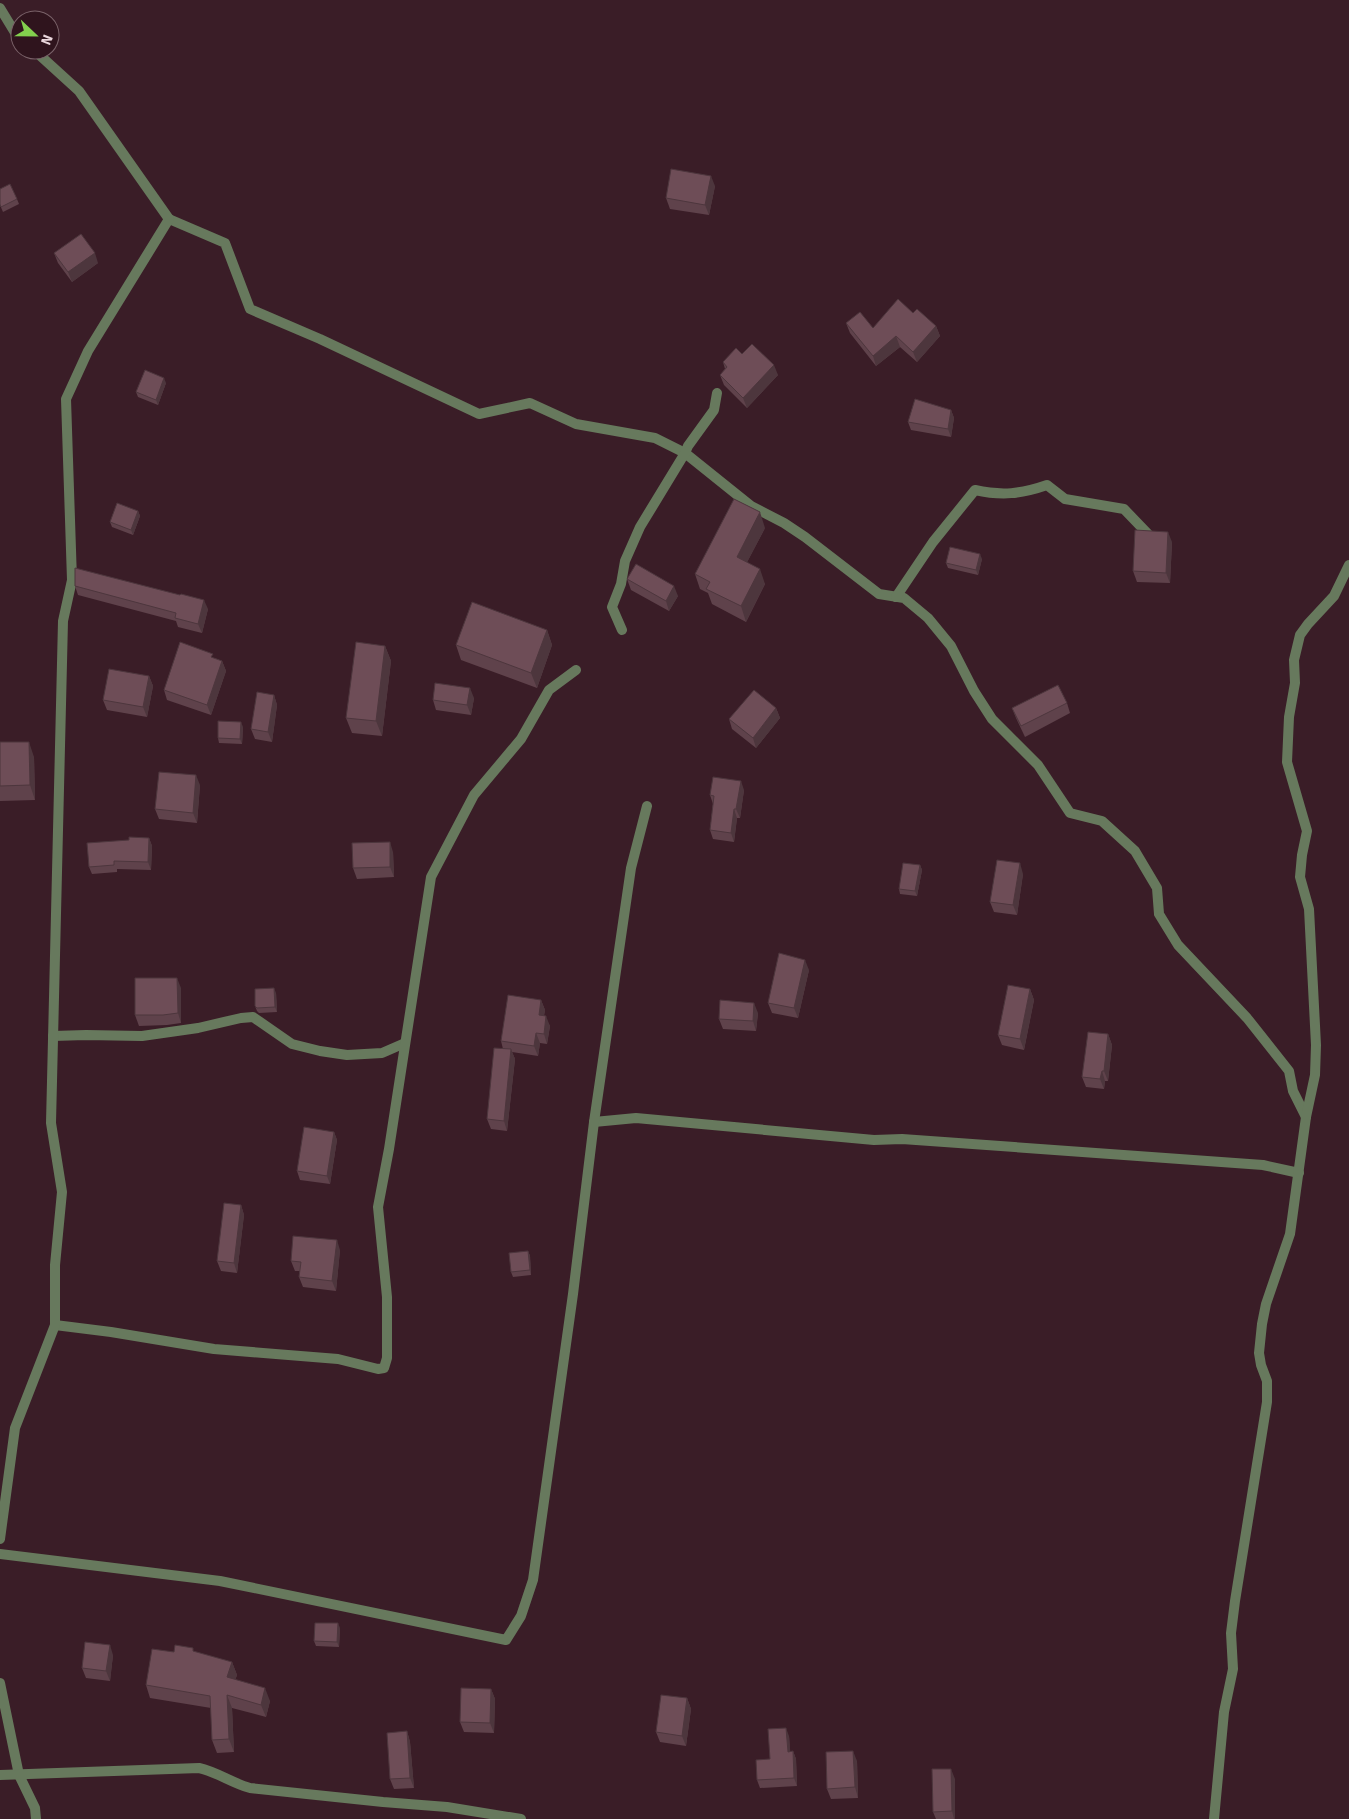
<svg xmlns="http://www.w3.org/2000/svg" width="1349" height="1819" viewBox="0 0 1349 1819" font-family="Signika,sans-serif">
<rect width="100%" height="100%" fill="#3a1d27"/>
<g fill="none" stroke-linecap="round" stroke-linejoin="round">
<!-- minor -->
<g stroke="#67795d" stroke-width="10">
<path d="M0,8L14,31L20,37"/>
<path d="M169,219L225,243L250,309L320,339L479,414L530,403L576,424L655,438L685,453L751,506L784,523L805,537L879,594L904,598L928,618L951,646L974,691L992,719L1038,765L1070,813L1102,821L1135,851L1157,888L1159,914L1178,945L1247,1018L1289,1071L1293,1091L1306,1117"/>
<path d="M896,597L933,542L975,490C1002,496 1021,494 1047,485L1065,499L1124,509L1148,534"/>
<path d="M622,630L612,607L621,584L625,561L640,527L685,453L688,446L714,410L717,393"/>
<path d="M53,1036L86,1035L142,1036L198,1028L241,1018L253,1017L292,1044L320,1051L347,1055L382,1053L405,1043"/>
<path d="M594,1122L636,1118L874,1140L902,1139L1263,1165L1299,1173"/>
<path d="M55,1325L111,1332L214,1349L338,1359L378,1369L384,1368L387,1358V1297L378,1207L389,1149L431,877L474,795L521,739L549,690L576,670"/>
<path d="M0,1539L15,1428L55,1325V1265L62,1192L51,1123L63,621L72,580L66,399L88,351L169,219L79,91L34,50"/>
<path d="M0,1554L220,1581L506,1640L521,1616L533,1580L573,1294L594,1122L631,868L647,806"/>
<path d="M0,1683L19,1775L35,1808L36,1819"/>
<path d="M0,1775L199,1768C217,1772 232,1783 250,1788L383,1802L447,1807L521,1819"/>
<path d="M1214,1819L1224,1712L1233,1669L1231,1633L1235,1601L1267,1402V1381L1261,1365L1259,1353L1262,1324L1266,1304L1290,1234L1306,1117L1315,1075L1316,1045L1309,909L1300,877L1302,855L1307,831L1287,762L1289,717L1295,683L1294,660L1300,635L1308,624L1334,596L1349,565"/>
</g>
</g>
<!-- wall -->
<g fill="#5f424b">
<path d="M715,186L709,215L670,209L666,198Z"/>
<path d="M0,189L17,199L19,204L3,212L0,205Z"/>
<path d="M54,253L98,263L72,282L58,263Z"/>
<path d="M846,323L873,328L936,326L940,336L917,362L900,347L876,366L850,333Z"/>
<path d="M742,354L778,375L747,408L724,385L720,375L725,369L723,362Z"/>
<path d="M166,383L158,405L138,397L136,392Z"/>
<path d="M951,410L954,418L951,437L911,430L908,422Z"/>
<path d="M138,511L140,516L133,535L112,527L110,522Z"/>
<path d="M765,528L747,562L765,584L746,622L712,604L708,593L700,589L695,574Z"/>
<path d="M1172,542L1170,583L1137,582L1133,571Z"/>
<path d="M982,559L978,575L948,568L946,563Z"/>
<path d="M627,579L678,596L669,611L631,590Z"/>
<path d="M75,586L208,609L202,633L178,627L176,621L78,595Z"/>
<path d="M547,630L552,645L537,688L461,660L456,645Z"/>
<path d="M385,646L391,661L382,736L352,733L346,718Z"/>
<path d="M214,658L222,661L226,671L211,715L167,700L164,690Z"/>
<path d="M149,676L153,686L147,717L107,710L103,700Z"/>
<path d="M274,695L277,705L272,742L255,739L251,729Z"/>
<path d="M474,698L471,715L436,710L433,700Z"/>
<path d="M1067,703L1070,713L1025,737L1016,718L1012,708Z"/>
<path d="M776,708L780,718L756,748L732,729L729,719Z"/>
<path d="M243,727L242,744L219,743L218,738Z"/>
<path d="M0,742L34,757L35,800L0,801Z"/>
<path d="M200,785L197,823L159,819L155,809Z"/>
<path d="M744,790L740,818H737L734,842L713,839L710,830L713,804L710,795Z"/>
<path d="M149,838L152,846L151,870L117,869V872L92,874L89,867L129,840Z"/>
<path d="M393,852L394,877L357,879L353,868Z"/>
<path d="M920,865L922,870L917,896L900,894L899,889Z"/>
<path d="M1023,874L1017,915L994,912L990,902Z"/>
<path d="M809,970L798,1018L772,1013L768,1003Z"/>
<path d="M181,988V1023L167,1025L139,1026L135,1015Z"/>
<path d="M1030,989L1034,1000L1024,1050L1002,1045L998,1035Z"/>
<path d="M276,993L277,1012L259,1013L257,1011L255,1006Z"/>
<path d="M541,1000L545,1010L544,1016L550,1026L547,1044L540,1043L538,1056L512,1052L515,1059L507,1131L491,1129L487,1119L503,1049L501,1041Z"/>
<path d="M758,1013L756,1031L723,1029L719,1019Z"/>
<path d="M1108,1034L1112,1045L1108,1081H1105L1104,1089L1086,1087L1082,1077Z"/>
<path d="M334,1132L337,1140L330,1184L300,1180L297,1171Z"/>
<path d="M241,1205L244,1215L237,1273L221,1271L217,1261Z"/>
<path d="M340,1250L336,1291L303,1287L299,1277L300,1271H295L291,1261Z"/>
<path d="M528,1251L530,1256L531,1275L513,1277L511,1272Z"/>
<path d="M340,1628L339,1647L316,1646L314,1641Z"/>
<path d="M174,1652H195L232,1662L237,1675L235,1680L270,1701L266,1717L232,1708L234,1752L217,1753L212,1740L211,1708L150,1698L146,1685Z"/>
<path d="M113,1655L110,1681L86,1678L82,1668Z"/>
<path d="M491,1689L495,1699L494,1733L464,1732L460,1722Z"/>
<path d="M687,1698L691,1709L686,1746L660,1742L656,1732Z"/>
<path d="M407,1731L410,1742L414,1788L394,1789L390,1779Z"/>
<path d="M789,1736L790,1752L793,1751L796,1759L797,1786L760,1788L757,1780L770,1759Z"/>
<path d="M857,1761L858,1798L831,1799L827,1789Z"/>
<path d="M955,1779V1819H936L933,1812Z"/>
</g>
<!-- shaded-wall -->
<g fill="#4d363d">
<path d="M711,176L715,186L709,215L705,205Z"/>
<path d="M95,253L98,263L72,282L68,272Z"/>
<path d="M936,326L940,336L917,362L913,352Z"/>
<path d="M896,336L900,347L876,366L873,356Z"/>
<path d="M774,365L778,375L747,408L743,398Z"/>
<path d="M164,378L166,383L158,405L156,400Z"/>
<path d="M951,410L954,418L951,437L948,429Z"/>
<path d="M138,511L140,516L133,535L131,530Z"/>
<path d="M760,512L765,528L742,572L737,557Z"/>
<path d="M1168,532L1172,542L1170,583L1166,573Z"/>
<path d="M980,554L982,559L978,575L976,570Z"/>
<path d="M760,569L765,584L746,622L741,606Z"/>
<path d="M674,586L678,596L669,611L666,601Z"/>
<path d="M204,600L208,609L202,633L198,624Z"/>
<path d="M547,630L552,645L537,688L531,673Z"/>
<path d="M385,646L391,661L382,736L376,721Z"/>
<path d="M222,661L226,671L211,715L207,705Z"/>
<path d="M149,676L153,686L147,717L143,707Z"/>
<path d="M470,688L474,698L471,715L467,705Z"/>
<path d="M274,695L277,705L272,742L268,732Z"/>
<path d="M776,708L780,718L756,748L753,738Z"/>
<path d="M241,722L243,727L242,744L240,739Z"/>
<path d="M29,742L34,757L35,800L30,785Z"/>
<path d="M196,775L200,785L197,823L193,813Z"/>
<path d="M741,781L744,790L740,818L736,809Z"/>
<path d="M734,809L737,818L734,842L731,833Z"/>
<path d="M149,838L152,846L151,870L148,862Z"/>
<path d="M390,842L393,852L394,877L390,867Z"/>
<path d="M1020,863L1023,874L1017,915L1013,905Z"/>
<path d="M920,865L922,870L917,896L915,891Z"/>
<path d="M805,960L809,970L798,1018L794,1008Z"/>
<path d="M177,978L181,988V1023L178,1013Z"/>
<path d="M274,988L276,993L277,1012L275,1007Z"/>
<path d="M1030,989L1034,1000L1024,1050L1020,1039Z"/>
<path d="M541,1000L545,1010L542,1025L539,1015Z"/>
<path d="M754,1003L758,1013L756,1031L753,1021Z"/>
<path d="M546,1016L550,1026L547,1044L544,1034Z"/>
<path d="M536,1033L540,1043L538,1056L534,1046Z"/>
<path d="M1108,1034L1112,1045L1108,1081L1104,1071Z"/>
<path d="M511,1049L515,1059L507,1131L504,1121Z"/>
<path d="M1102,1071L1105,1081L1104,1089L1100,1079Z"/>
<path d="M334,1132L337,1140L330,1184L327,1176Z"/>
<path d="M241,1205L244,1215L237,1273L234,1263Z"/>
<path d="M337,1240L340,1250L336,1291L332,1281Z"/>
<path d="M528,1251L530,1256L531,1275L530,1270Z"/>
<path d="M338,1623L340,1628L339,1647L337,1642Z"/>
<path d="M110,1645L113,1655L110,1681L106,1671Z"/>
<path d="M232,1662L237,1675L232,1690L227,1677Z"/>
<path d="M265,1688L270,1701L266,1717L261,1705Z"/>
<path d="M491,1689L495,1699L494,1733L490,1723Z"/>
<path d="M227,1695L232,1708L234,1752L229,1739Z"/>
<path d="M687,1698L691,1709L686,1746L682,1736Z"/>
<path d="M786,1728L789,1736L791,1760L788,1752Z"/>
<path d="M407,1731L410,1742L414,1788L410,1778Z"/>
<path d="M793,1751L796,1759L797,1786L794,1778Z"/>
<path d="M853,1751L857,1761L858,1798L855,1787Z"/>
<path d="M951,1769L955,1779V1819H954L952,1811Z"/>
</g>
<!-- building -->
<g fill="#6e4d57" stroke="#4d363d">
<path d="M671,169L711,176L705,205L666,198Z"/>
<path d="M10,184L17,199L1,207L0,204V189Z"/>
<path d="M81,234L95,253L68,272L54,253Z"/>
<path d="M898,299L913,313L917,309L936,326L913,352L896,336L873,356L846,323L860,312L873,328Z"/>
<path d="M752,344L774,365L743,398L720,375L727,367L723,362L736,348L742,354Z"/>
<path d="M145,370L164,378L156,400L136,392Z"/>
<path d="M915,399L951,410L948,429L908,422Z"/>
<path d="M734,499L760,512L737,557L760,569L741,606L706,589L710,582L695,574Z"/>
<path d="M117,503L138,511L131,530L110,522Z"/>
<path d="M1135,530L1168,532L1166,573L1133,571Z"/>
<path d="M950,547L980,554L976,570L946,563Z"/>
<path d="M636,564L674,586L666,601L627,579Z"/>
<path d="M75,568L180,595L181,594L204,600L198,624L175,618L176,613L75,586Z"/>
<path d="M472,602L547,630L531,673L456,645Z"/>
<path d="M180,642L213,654L211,657L222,661L207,705L164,690Z"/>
<path d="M356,642L385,646L376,721L346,718Z"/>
<path d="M109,669L149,676L143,707L103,700Z"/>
<path d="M435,683L470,688L467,705L433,700Z"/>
<path d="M1058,685L1067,703L1021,726L1012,708Z"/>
<path d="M754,690L776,708L753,738L729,719Z"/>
<path d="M257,692L274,695L268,732L251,729Z"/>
<path d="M218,721L241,722L240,739L218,738Z"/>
<path d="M0,742H29L30,785L0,786Z"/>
<path d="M159,772L196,775L193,813L155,809Z"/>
<path d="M713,777L741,781L736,809H734L731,833L710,830L714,796L710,795Z"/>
<path d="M129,837L149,838L148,862L114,861V865L89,867L87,843L129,840Z"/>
<path d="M390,842V867L353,868L352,843Z"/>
<path d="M997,860L1020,863L1013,905L990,902Z"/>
<path d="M903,863L920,865L915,891L899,889Z"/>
<path d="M779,953L805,960L794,1008L768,1003Z"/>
<path d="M135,978H177L178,1013L163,1015H135Z"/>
<path d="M1008,985L1030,989L1020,1039L998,1035Z"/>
<path d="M274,988L275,1007L257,1008L255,1006V989Z"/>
<path d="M508,995L541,1000L539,1015L546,1016L544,1034L536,1033L534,1046L501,1041Z"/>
<path d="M720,1000L754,1003L753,1021L719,1019Z"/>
<path d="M1088,1032L1108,1034L1104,1071H1102L1100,1079L1082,1077Z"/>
<path d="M494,1048L511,1049L504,1121L487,1119Z"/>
<path d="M304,1127L334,1132L327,1176L297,1171Z"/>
<path d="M224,1203L241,1205L234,1263L217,1261Z"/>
<path d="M293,1236L337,1240L332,1281L299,1277L301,1262L291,1261Z"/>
<path d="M528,1251L530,1270L511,1272L509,1253Z"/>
<path d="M315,1623H338L337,1642L314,1641Z"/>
<path d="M85,1642L110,1645L106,1671L82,1668Z"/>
<path d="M175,1645L193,1648V1651L232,1662L227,1677L265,1688L261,1705L227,1695L229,1739L212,1740L210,1696L146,1685L152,1649L174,1652Z"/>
<path d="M461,1688L491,1689L490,1723L460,1722Z"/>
<path d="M661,1695L687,1698L682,1736L656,1732Z"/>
<path d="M786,1728L788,1752L793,1751L794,1778L757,1780L756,1760L770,1759L768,1729Z"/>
<path d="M407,1731L410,1778L390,1779L387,1733Z"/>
<path d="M853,1751L855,1787L827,1789L826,1752Z"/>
<path d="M932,1769H951L952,1811L933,1812Z"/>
</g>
<!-- north arrow -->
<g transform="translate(35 35) rotate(112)"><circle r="24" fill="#2f141d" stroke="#7a6269"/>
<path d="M0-4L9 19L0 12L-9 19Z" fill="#83d04e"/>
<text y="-8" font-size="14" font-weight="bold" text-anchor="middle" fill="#ead6dc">N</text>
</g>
</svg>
